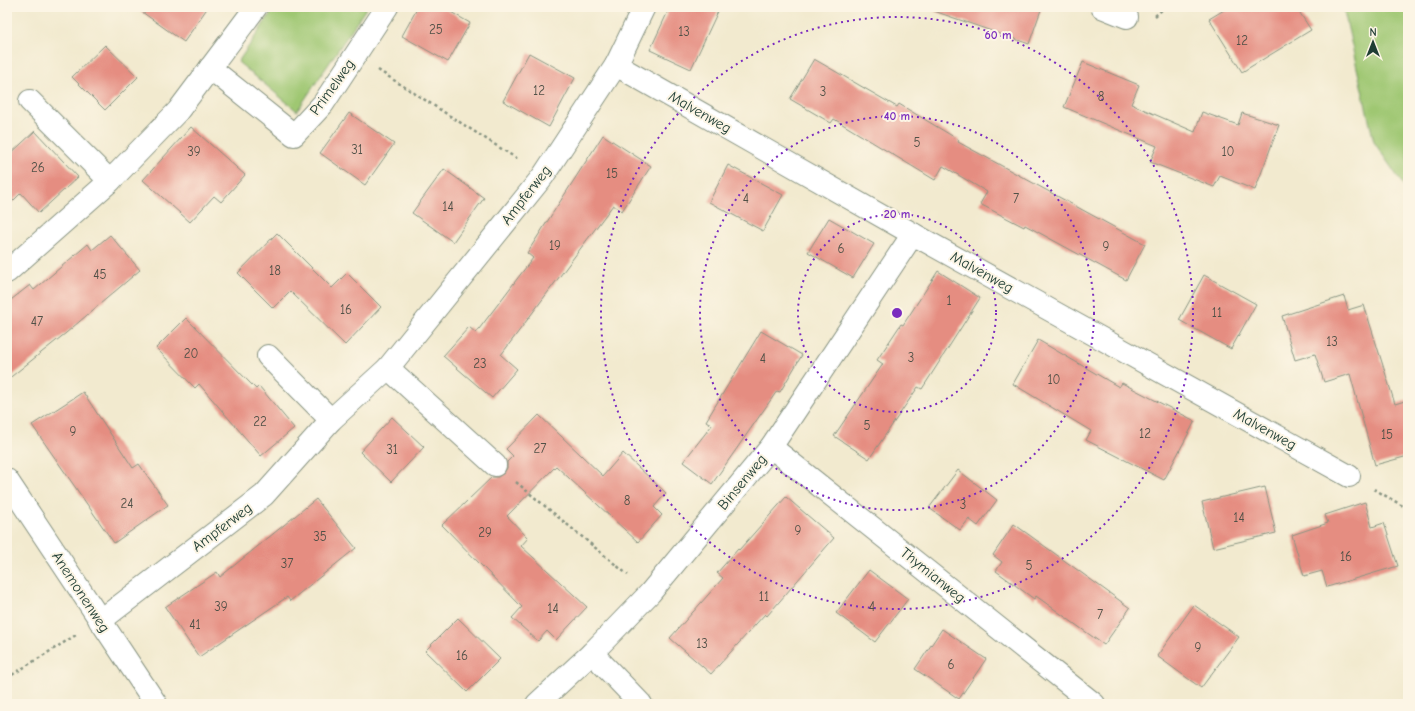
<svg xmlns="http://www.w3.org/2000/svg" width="1415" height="711" viewBox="0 0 1415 711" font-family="'Comic Neue',sans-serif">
<rect width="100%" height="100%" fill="#fcf5e5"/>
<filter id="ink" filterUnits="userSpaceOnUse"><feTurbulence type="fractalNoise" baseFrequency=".025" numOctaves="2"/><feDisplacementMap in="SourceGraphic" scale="8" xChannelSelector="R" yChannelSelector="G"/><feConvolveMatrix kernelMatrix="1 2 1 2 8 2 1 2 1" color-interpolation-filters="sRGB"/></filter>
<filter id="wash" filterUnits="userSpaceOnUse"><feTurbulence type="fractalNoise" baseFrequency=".012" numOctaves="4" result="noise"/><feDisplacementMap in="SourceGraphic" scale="16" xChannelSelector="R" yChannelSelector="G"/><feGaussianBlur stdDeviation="0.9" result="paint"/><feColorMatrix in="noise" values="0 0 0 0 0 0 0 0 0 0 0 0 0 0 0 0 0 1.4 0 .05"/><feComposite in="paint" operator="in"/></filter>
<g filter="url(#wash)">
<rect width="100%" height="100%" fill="#f2eacf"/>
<!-- green -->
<g fill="#9fc772" stroke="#5f8253">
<path d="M275,7H367L297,111L238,62Z"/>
<path d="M1343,7H1408V192L1374,142Z"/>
</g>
<g id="blocks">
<!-- building -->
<g fill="#e58d81">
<path d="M135,7H208L184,42Z"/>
<path d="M418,7H442L470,23L448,62L402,36Z"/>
<path d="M670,7H720L691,69L650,50Z"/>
<path d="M934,7H1042L1029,44L934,11Z"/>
<path d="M1229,7H1296L1311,30L1242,72L1209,19Z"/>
<path d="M105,45L138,77L105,110L72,77Z"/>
<path d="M529,53L575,78L549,127L503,101Z"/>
<path d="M814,59L897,107L899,104L959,140L958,142L1145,244L1126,280L1025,225L1024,227L980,204L987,192L943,166L935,180L834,119L831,123L790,99Z"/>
<path d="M1083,62L1139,85L1131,104L1195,132L1202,112L1238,125L1242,113L1279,125L1255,190L1220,176L1214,187L1150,162L1157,146L1064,107Z"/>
<path d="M349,113L394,144L365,185L320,153Z"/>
<path d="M191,127L245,175L221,202L214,196L190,222L143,180Z"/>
<path d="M35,131L78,177L39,213L21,193L7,207V157Z"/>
<path d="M603,135L651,166L622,211L613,205L501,355L517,369L492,398L443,356L469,327L476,333L533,258L527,253Z"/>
<path d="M728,165L783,195L763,231L709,202Z"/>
<path d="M444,169L484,198L453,242L412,213Z"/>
<path d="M829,218L874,244L853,278L808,252Z"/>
<path d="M277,233L332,288L347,273L381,307L345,345L290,291L273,308L238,273Z"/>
<path d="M110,235L140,270L66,333L7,380V303L30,285L34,290L88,244L92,250Z"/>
<path d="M938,271L980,298L922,389L918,387L869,459L834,436L883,364L877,360L901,324L903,325Z"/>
<path d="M1204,275L1256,304L1231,349L1179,320Z"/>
<path d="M1344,296L1348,310L1364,305L1395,404L1408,400V456L1375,465L1350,374L1324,382L1315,354L1295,360L1282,316Z"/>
<path d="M186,318L256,389L259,386L294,428L261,456L199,384L195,388L156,348Z"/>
<path d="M761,331L802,355L780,392L777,391L712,484L683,462L712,425L706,421Z"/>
<path d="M1038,340L1119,387L1122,383L1195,421L1164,480L1086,440L1091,431L1013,384Z"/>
<path d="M83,392L133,468L139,464L168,505L114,543L32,425Z"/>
<path d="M539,415L603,476L623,453L666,493L654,507L662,515L638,542L556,466L507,516L528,538L521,546L587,607L556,640L547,631L538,641L512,618L522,607L442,525L492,477H498L504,473L507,468V462L513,456L506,449Z"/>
<path d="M392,417L424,447L391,482L360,452Z"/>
<path d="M958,470L997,500L978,526L969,519L960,530L929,508Z"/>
<path d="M1265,487L1276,533L1213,548L1202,502Z"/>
<path d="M786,497L834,538L767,616L765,614L711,674L670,638L723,578L717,573L738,549L739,550Z"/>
<path d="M316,499L356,548L290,601L287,597L199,657L165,607L217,572L220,577Z"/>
<path d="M1365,502L1372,527L1384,523L1398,566L1327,587L1322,571L1304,576L1292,535L1328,523L1325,515Z"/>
<path d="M1014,524L1130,608L1104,645L1036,596L1034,599L996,571L1002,562L993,555Z"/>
<path d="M869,570L908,599L875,642L836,613Z"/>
<path d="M1194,605L1239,637L1201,688L1157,656Z"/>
<path d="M458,618L500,659L467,692L425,651Z"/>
<path d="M942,629L986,659L959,699L915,669Z"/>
</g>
</g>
</g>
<g filter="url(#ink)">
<use href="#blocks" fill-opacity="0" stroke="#889482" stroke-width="1"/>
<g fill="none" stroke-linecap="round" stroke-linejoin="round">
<!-- minor casing -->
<g stroke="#889482" stroke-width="24">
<g id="minor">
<path d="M1102,7L1127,17"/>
<path d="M616,65L913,234L1349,476"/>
<path d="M210,68L294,135L323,104L387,7"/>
<path d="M30,101L110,181"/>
<path d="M7,272L110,181L178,111L256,7"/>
<path d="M268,356L331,420"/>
<path d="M388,368L495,465"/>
<path d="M771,447L1094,704"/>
<path d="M7,480L156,704"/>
<path d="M100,621L264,495L331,420L388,368L543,176L616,65L644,7"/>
<path d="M592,653L641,704"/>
<path d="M537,704L592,653L650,593L771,447L913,234"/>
</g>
</g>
<!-- path -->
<g stroke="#889482" stroke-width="2.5" stroke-dasharray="3 3" stroke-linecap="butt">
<path d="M1155,16L1165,7"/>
<path d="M378,70L519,160"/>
<path d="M516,482L628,575"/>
<path d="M1374,489L1408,509"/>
<path d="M7,678L76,635"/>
</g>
<!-- minor -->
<use href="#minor" stroke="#fff" stroke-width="22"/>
</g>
</g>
<!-- distance rings -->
<g fill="none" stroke="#7b2cbf" stroke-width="2" stroke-dasharray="2 4">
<circle cx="897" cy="313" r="99"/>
<circle cx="897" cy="313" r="197"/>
<circle cx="897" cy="313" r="296"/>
</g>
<g text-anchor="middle" stroke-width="4" stroke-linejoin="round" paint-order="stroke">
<!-- number labels -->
<g font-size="13" fill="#505147">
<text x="436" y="34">25</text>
<text x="684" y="36">13</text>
<text x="1242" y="45">12</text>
<text x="539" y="95">12</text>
<text x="823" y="96">3</text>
<text x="1101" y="101">8</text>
<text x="917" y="147">5</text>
<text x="357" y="154">31</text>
<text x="194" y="156">39</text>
<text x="1228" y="156">10</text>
<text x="38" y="172">26</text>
<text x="612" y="178">15</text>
<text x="746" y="203">4</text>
<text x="1016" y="203">7</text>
<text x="448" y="211">14</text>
<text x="555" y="250">19</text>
<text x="1106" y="251">9</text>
<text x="841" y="253">6</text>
<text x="275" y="275">18</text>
<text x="100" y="279">45</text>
<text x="949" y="305">1</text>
<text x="346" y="314">16</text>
<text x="1217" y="317">11</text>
<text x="37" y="326">47</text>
<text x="1332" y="346">13</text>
<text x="191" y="358">20</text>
<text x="911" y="362">3</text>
<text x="763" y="363">4</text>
<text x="480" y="368">23</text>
<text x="1054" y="384">10</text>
<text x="260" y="426">22</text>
<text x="867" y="430">5</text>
<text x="73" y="436">9</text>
<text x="1145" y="438">12</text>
<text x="1387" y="439">15</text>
<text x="540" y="453">27</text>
<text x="392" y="454">31</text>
<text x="627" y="505">8</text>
<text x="127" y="508">24</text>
<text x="963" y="509">3</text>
<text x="1239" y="522">14</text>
<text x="798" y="535">9</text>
<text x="485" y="537">29</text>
<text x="320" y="541">35</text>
<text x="1346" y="561">16</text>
<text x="287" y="568">37</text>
<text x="1029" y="570">5</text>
<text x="764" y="601">11</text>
<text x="221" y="611">39</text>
<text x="872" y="611">4</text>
<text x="553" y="613">14</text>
<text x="1100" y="619">7</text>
<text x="195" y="629">41</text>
<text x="702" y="648">13</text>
<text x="1198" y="652">9</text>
<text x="462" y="660">16</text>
<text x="951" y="669">6</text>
</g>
<!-- street labels -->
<g font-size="15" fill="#1f3d34" stroke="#fcf5e5">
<text transform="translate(332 87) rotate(-54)" y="5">Primelweg</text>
<text transform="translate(700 112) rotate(30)" y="5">Malvenweg</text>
<text transform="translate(526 195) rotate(-52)" y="5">Ampferweg</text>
<text transform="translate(982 272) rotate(29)" y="5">Malvenweg</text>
<text transform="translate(1265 429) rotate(29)" y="5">Malvenweg</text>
<text transform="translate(742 482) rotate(-50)" y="5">Binsenweg</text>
<text transform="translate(222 527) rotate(-37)" y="5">Ampferweg</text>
<text transform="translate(933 575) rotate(39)" y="5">Thymianweg</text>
<text transform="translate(81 592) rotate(57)" y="5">Anemonenweg</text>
</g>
</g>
<circle cx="897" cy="313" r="6" fill="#7b2cbf" stroke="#fcf5e5" stroke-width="2"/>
<g font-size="12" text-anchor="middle" font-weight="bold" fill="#7b2cbf" stroke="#fcf5e5" stroke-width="4" stroke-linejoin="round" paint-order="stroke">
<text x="998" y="39">60 m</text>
<text x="897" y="120">40 m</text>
<text x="897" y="218">20 m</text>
</g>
<!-- margin -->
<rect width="1415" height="711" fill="none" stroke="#fcf5e5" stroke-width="24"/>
<!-- north arrow -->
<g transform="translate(1373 42)" stroke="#fcf5e5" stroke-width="3" paint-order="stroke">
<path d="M0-3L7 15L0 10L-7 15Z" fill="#1f3d34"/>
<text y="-6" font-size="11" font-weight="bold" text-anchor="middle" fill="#1f3d34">N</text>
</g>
</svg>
